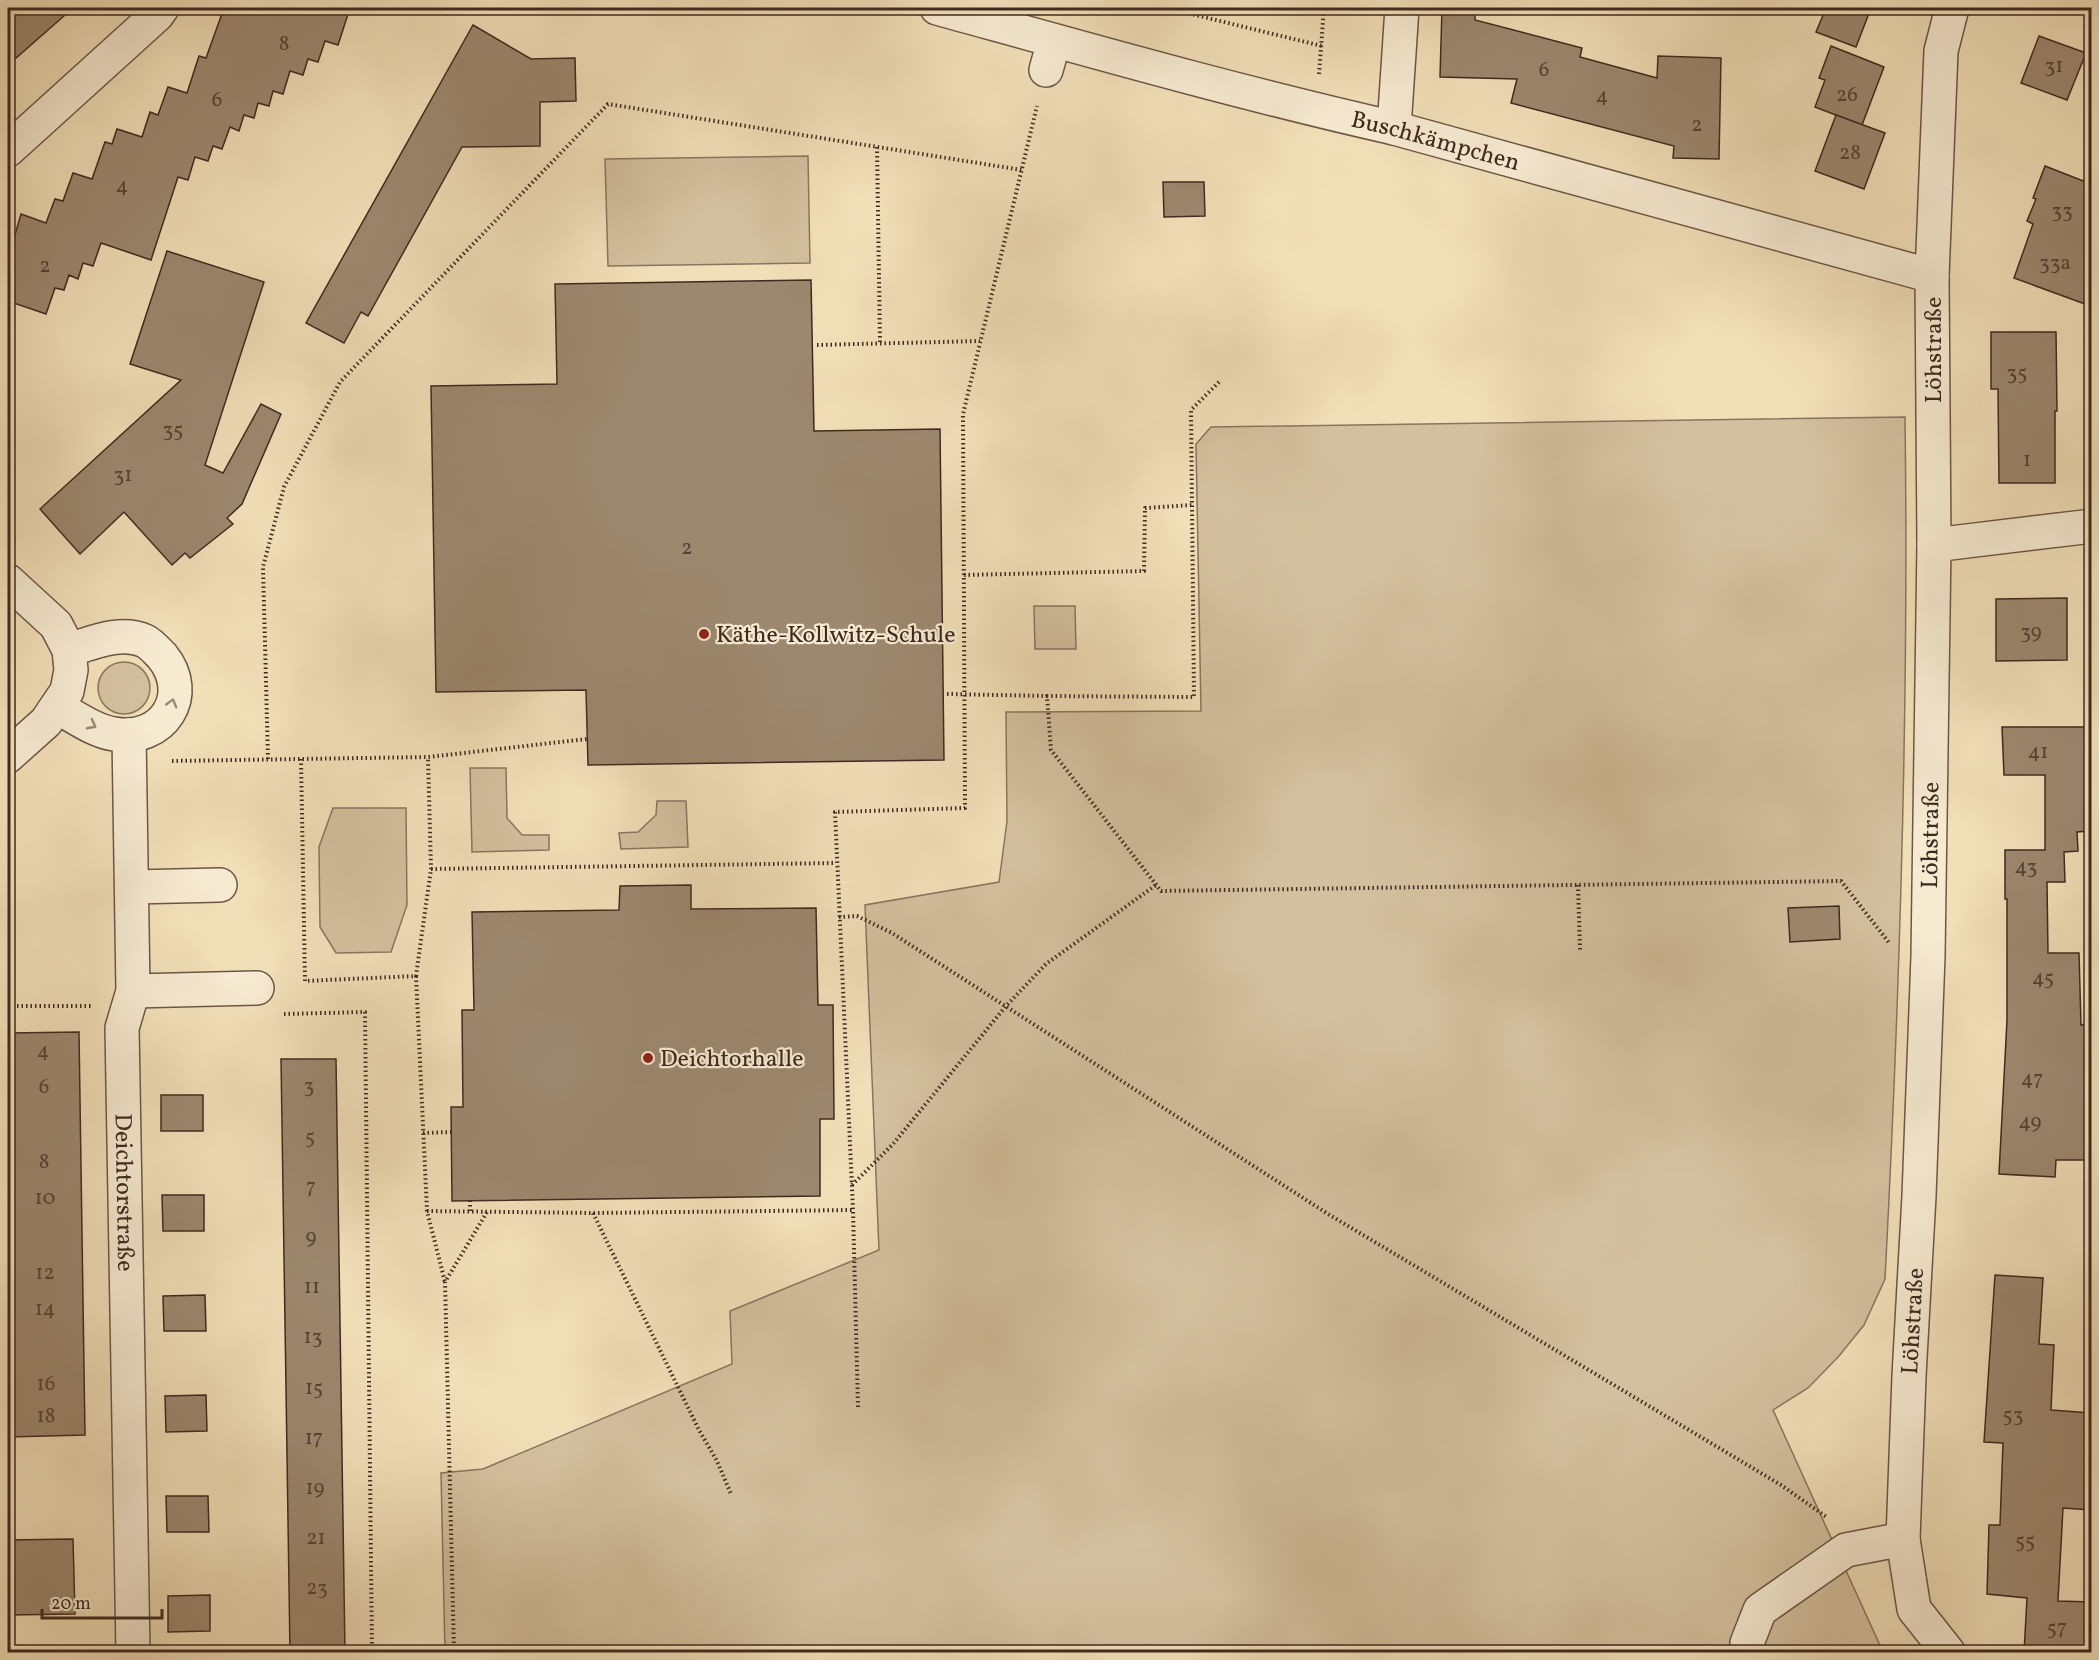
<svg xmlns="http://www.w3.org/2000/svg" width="2099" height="1660" viewBox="0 0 2099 1660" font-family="Vollkorn,serif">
<rect width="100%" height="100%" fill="#f1dfb8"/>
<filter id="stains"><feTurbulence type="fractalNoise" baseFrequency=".00333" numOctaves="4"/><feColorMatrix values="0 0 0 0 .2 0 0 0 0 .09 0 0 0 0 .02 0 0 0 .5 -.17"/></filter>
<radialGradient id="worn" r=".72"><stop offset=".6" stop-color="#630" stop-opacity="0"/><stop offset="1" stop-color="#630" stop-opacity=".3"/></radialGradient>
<!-- green -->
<g fill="#d3c09e" stroke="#89755f" stroke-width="1.5">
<path d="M808,156L810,263L608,266L605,159Z"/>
<path d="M1905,417C1909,704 1900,991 1885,1279L1864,1325L1839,1356L1808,1388L1773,1410L1883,1652H445L441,1473L483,1469L732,1364L730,1311L879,1250L865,905L999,882L1007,821L1006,712L1201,711L1196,444L1211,427Z"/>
<path d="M1034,606H1075L1076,649H1035Z"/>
<circle cx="124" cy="688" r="26"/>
<path d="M470,768H506L507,818L522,835H549V850L472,852Z"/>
<path d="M657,801H686L688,847L621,849L619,833L638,832L656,815Z"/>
<path d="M333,808H406L407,905L391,952L336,953L320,927L319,847Z"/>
</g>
<!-- building -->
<g fill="#9c886f" stroke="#3f2a20" stroke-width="1.5">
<path d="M8,8H73L8,65Z"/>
<path d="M224,8H350L338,45L325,41L318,62L308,59L303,75L290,71L283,94L273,91L269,106L258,103L254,118L244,115L239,131L230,127L222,149L213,146L208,161L195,157L188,180L178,177L151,260L101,243L93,266L83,263L78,279L69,275L64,290L55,288L46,314L8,301V259L21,214L46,223L55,199L63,201L73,173L92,179L105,142L112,144L117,129L142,137L150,112L158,115L168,87L187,93L199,56L206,58Z"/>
<path d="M1442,8H1475V20L1582,48L1580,57L1657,78L1658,56L1721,58L1719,159L1673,158L1674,146L1511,103L1517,79L1440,77Z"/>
<path d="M1826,8H1871L1856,47L1816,32Z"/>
<path d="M473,25L531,59L575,58L576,101L540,102V146L462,147L368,316L361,312L344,343L306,323Z"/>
<path d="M2039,36L2086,53L2067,100L2021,83Z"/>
<path d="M1831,46L1884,67L1862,125L1815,107L1825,80L1819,78Z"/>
<path d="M1836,115L1885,133L1864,189L1815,171Z"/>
<path d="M2045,166L2091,184V287L2085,304L2014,278L2033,224L2027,221L2036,199L2033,198Z"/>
<path d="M1163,182H1204L1205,216L1164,217Z"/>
<path d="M167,251L264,282L205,465L223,473L261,404L281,414L242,504L227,518L233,524L190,558L185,553L172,565L124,512L80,554L40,509L181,380L130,364Z"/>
<path d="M811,280L814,431L940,429L944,760L588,765L586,690L436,692L431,386L557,384L555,284Z"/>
<path d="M1991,332H2056L2057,411H2055V483H1999L1998,389H1991Z"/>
<path d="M2067,598V660L1996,661V599Z"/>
<path d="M2002,727H2091V811H2088L2089,831L2077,832L2078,851L2064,852L2065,882H2047L2048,953H2079L2081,1025L2091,1023V1160H2056L2055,1177L1999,1174L2007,1020V899H2005V850H2045V775H2004Z"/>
<path d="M691,885V909L816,908L818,1005H833L834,1119H820V1196L452,1201L451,1107H463L462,1010H474L472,912L619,910L620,886Z"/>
<path d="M1839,906L1840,939L1790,942L1788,908Z"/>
<path d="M79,1032L85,1435L8,1437V1033Z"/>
<path d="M281,1059H336L345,1653H290Z"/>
<rect x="161" y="1095" width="42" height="36"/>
<path d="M162,1195H204V1231H163Z"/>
<path d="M1995,1275L2043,1278L2039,1344L2054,1345L2051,1410L2091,1413V1510L2063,1508L2058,1601L2091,1602V1639H2088L2087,1653H2024L2027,1598L1987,1594L1989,1525H2000L2003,1443L1984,1442Z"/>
<path d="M205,1295L206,1331H164L163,1296Z"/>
<path d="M206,1395L207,1431L166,1432L165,1396Z"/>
<path d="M166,1496H208L209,1532H167Z"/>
<path d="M73,1539L75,1614L8,1615V1540Z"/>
<path d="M210,1595V1631L168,1632V1596Z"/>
</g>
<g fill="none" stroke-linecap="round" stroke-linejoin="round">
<!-- minor casing -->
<g stroke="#6c5746" stroke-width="36">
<g id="minor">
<path id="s1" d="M937,8C1089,50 1240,93 1394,128L1932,276"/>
<path d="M1046,70L1054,41"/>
<path d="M1394,128L1402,8"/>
<path d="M8,150L157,15L162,8"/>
<path d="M1934,545L2092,526"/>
<path d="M8,581L56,625L69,650L71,670L67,691L46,722L8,756"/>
<path d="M57,707C74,716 94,731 114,734C163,743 194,695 162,656C157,651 151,644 145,641C121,630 92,643 69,650"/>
<path id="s2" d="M129,735L133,991L122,1028L133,1652"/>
<path d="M132,887L220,885"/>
<path d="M133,991L257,988"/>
<path d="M1747,1652V1643L1760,1610L1846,1550L1903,1539"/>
<path id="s3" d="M1948,1652L1914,1609L1903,1539L1909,1376L1919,1196L1928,956L1934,545L1932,276L1941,51L1952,8"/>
</g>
</g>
<!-- path -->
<g stroke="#3f2a20" stroke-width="4" stroke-dasharray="1.5 3" stroke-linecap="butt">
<path d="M1167,8L1322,46"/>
<path d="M1319,74L1324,8"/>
<path d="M877,147L880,343"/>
<path d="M817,345L980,341"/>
<path d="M1219,382L1191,410L1194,697L1047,696L1051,750L1161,891L1841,881L1890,944"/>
<path d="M964,575L1144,571L1145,508L1192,505"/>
<path d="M947,694L1047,696"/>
<path d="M268,759L263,567L284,487L340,382L608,104L1022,170"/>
<path d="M301,759L305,981L416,976L431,869L428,757"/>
<path d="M172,761L428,757L587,739"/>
<path d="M431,869L836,863"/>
<path d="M1578,885L1580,950"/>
<path d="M839,917L857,916L892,933L1328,1214L1781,1485L1828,1518"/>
<path d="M416,976L427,1211L445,1282"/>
<path d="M8,1006H91"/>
<path d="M284,1014L365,1012L372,1652"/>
<path d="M423,1133L451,1132"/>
<path d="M852,1185L893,1144L1006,1006L1046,964L1156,885"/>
<path d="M427,1211L593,1213L853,1210"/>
<path d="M470,1211V1201"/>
<path d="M593,1213L699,1430L717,1461L731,1494"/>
<path d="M858,1407L853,1210L835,812L965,808L963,414L1037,106"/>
<path d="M454,1652L445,1282L487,1212"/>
</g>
<!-- minor -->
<use href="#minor" stroke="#f6ead1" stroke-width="33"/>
</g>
<!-- one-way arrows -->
<defs><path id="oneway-chevron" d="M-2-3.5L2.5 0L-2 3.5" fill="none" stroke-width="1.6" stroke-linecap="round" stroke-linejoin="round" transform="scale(1.5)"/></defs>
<g stroke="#9a8a78">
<use href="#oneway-chevron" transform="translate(172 703) rotate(-74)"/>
<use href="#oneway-chevron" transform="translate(92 725) rotate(28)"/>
</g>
<!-- markers -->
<g fill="#8f2418" stroke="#f6ead1" stroke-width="2">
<circle cx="704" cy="634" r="6"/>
<circle cx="648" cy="1058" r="6"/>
</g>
<g text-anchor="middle" stroke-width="4.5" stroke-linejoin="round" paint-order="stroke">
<!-- number labels -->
<g font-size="21" fill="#564234">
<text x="284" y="50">8</text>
<text x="2054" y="72">31</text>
<text x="1544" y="76">6</text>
<text x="1847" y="101">26</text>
<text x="1602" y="102">4</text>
<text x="217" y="106">6</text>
<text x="1697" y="131">2</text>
<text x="1850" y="159">28</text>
<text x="122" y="192">4</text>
<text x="2062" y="217">33</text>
<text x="2055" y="269">33a</text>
<text x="45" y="272">2</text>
<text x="2017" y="379">35</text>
<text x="173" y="436">35</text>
<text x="2027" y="466">1</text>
<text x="123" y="481">31</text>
<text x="687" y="554">2</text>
<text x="2031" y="638">39</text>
<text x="2038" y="758">41</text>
<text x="2026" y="873">43</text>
<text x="2043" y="984">45</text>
<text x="43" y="1057">4</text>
<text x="2032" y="1085">47</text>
<text x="309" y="1092">3</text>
<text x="44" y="1093">6</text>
<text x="2030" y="1128">49</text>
<text x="310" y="1143">5</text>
<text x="44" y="1168">8</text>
<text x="311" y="1193">7</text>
<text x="45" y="1204">10</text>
<text x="311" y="1243">9</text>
<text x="45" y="1279">12</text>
<text x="312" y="1293">11</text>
<text x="45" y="1315">14</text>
<text x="313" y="1343">13</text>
<text x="46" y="1390">16</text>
<text x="314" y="1394">15</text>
<text x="2013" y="1421">53</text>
<text x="46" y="1422">18</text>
<text x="314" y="1444">17</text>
<text x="315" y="1494">19</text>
<text x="316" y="1544">21</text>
<text x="2025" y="1547">55</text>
<text x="317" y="1594">23</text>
<text x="2057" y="1634">57</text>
</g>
<!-- street labels -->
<g font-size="24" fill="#3f2a20" stroke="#f6ead1">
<text dy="8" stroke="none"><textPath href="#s1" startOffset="516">Buschkämpchen</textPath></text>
<text transform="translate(1933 350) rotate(-90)" y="8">Löhstraße</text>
<text dy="8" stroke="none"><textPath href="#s3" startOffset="830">Löhstraße</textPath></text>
<text dy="8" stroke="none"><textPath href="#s2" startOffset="459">Deichtorstraße</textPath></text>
<text dy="8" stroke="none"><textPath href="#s3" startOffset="344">Löhstraße</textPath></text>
</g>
<!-- poi labels -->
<g font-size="24" fill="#3f2a20" stroke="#f6ead1" text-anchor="start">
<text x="716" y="642">Käthe-Kollwitz-Schule</text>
<text x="660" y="1066">Deichtorhalle</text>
</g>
</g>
<!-- margin -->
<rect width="2099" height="1660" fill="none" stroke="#f1dfb8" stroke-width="30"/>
<rect x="9" y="9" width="2081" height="1642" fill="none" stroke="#3f2a20" stroke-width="3"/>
<rect x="15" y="15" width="2069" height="1630" fill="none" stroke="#3f2a20" stroke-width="1.5"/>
<!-- scale -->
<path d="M42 1609v9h120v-9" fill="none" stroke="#3f2a20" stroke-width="3"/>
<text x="51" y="1609" font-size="18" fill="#3f2a20" stroke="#f6ead1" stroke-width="4.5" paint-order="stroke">20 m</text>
<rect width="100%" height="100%" filter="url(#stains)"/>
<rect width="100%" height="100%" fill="url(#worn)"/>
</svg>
